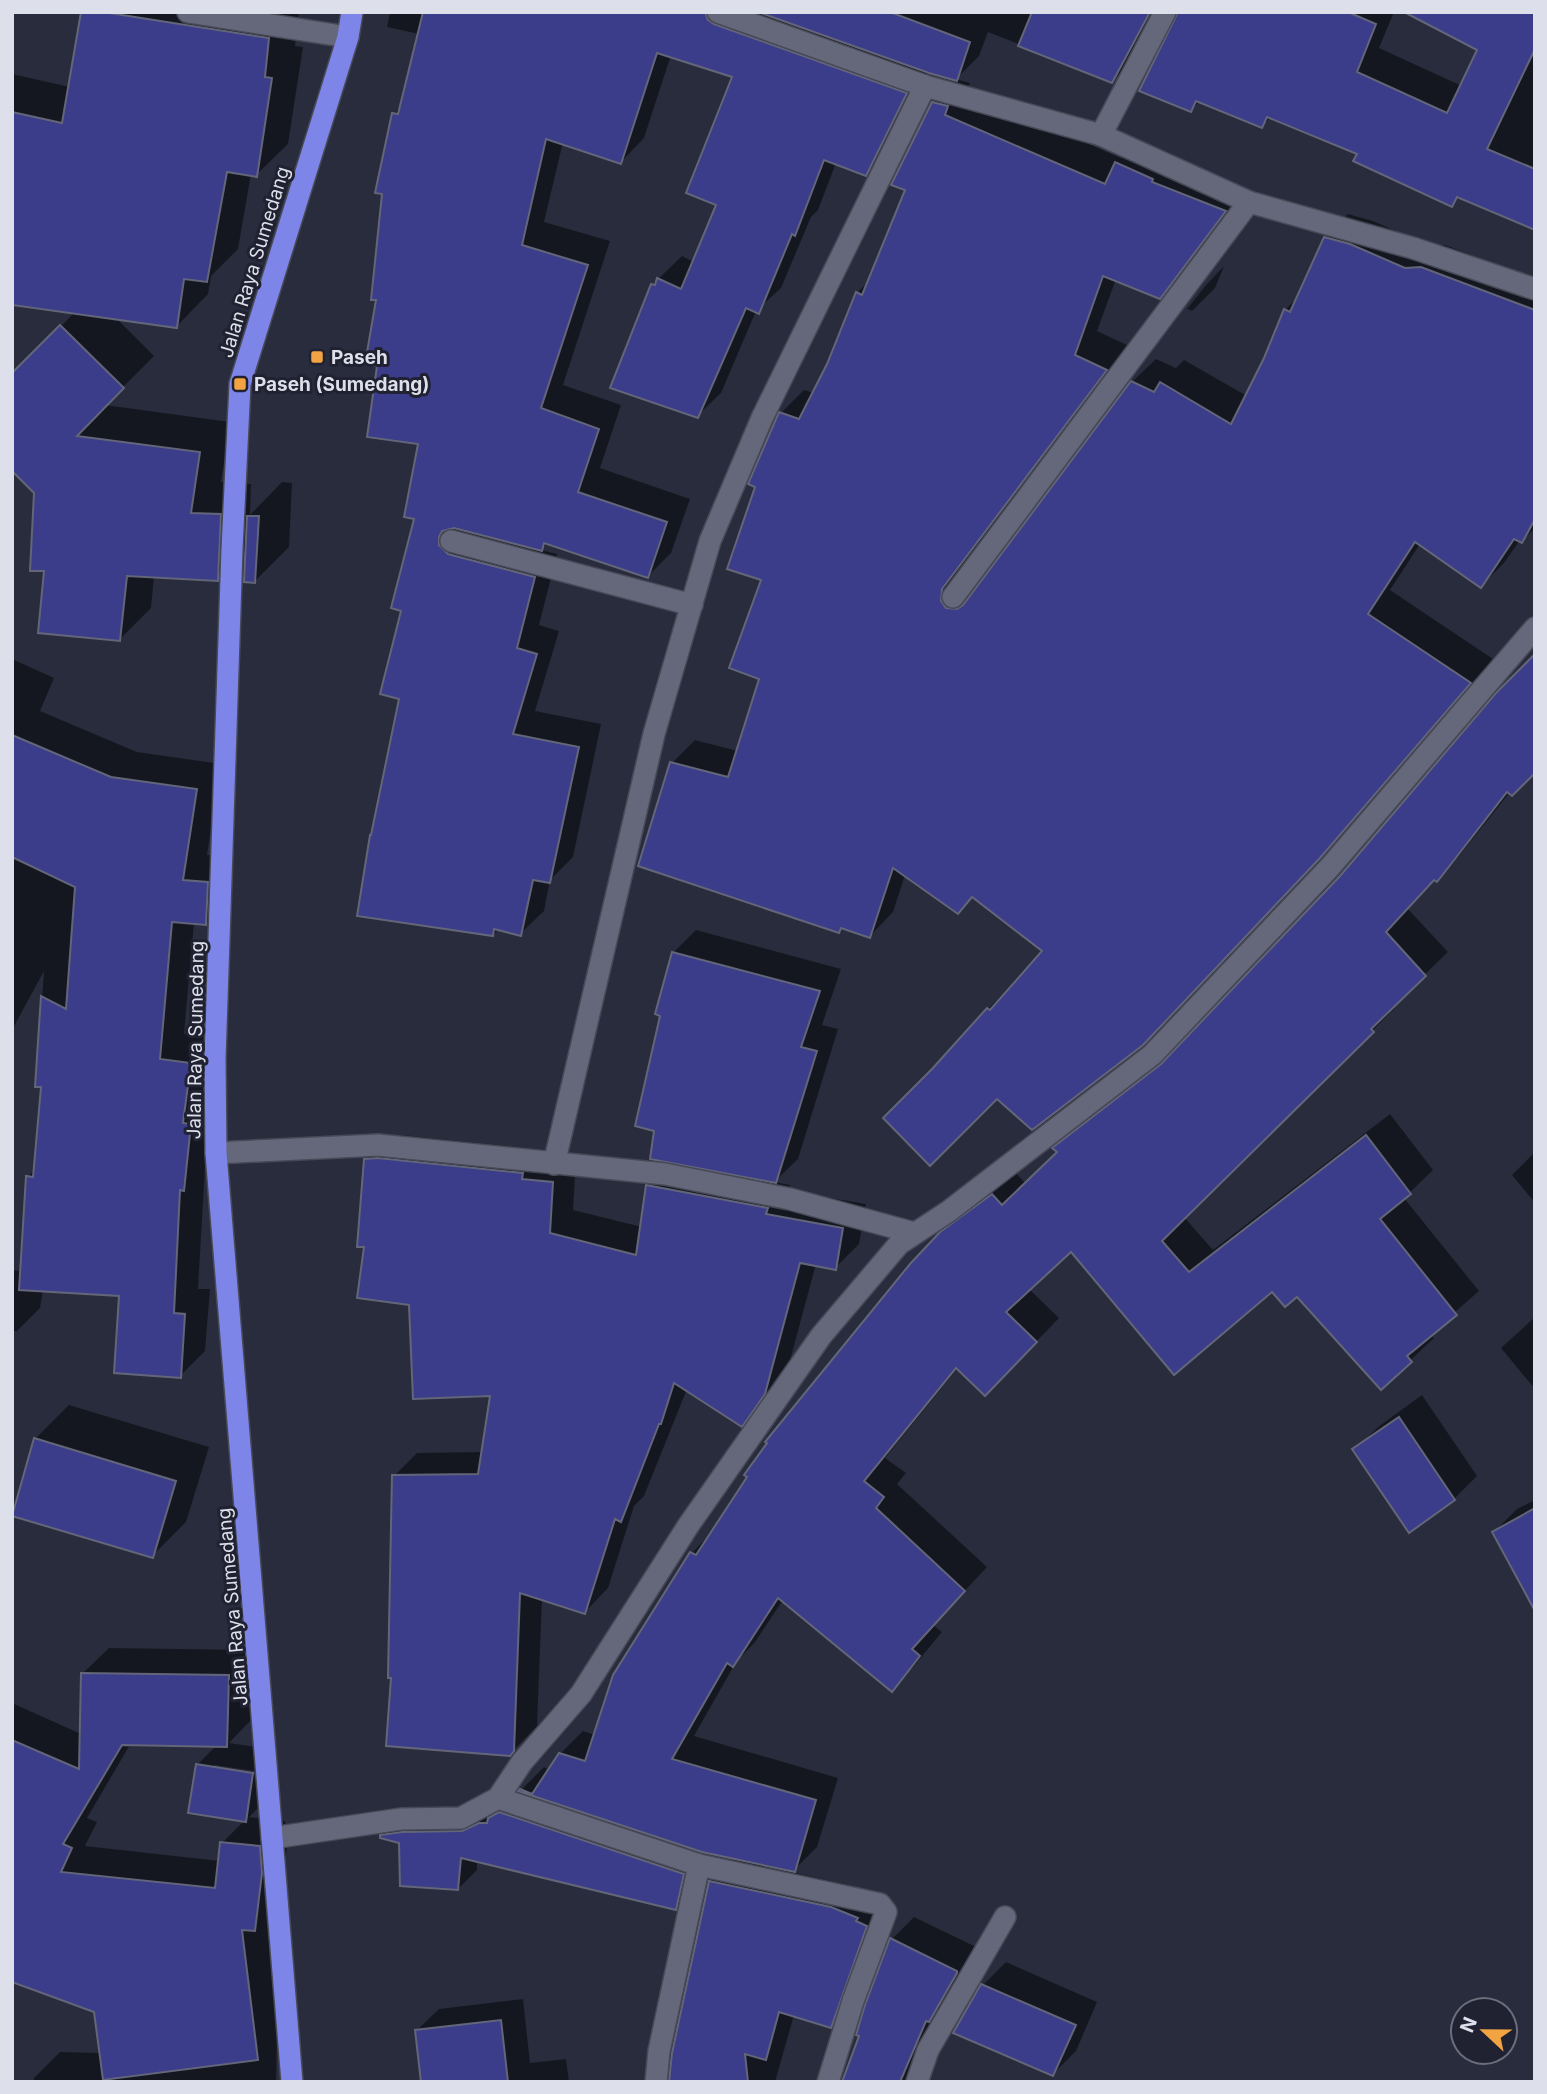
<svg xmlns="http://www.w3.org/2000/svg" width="1547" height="2094" viewBox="0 0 1547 2094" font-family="Inter,sans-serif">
<rect width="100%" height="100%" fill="#292c3c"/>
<!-- shadow -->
<g fill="#0007" fill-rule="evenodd">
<path d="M83,12H299L295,46L303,47L288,144L256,175L251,174L238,249L211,276L208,294L177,326L116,318L154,356L105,405L230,422L221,482L251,484L250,515L282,482L292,483L289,547L255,581L247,549L217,579L154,576L151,608L120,639L46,570L36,493L12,376L74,313L12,305V74L70,87Z"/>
<path d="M390,12H1159L1135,58L1112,81L988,32L979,56L956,79L970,83L967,91L1121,158L1139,140L1175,155L1174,158L1247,188L1183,274L1159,297L1116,279L1097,331L1129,346L968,584L979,587L1132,382L1156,359L1176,368L1184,360L1247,396L1285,310L1300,295L1325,238L1348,214L1373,221L1429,246L1445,245L1535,279V528L1522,541L1520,540L1504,563L1481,586L1420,544L1390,590L1493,659L1343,833L1166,1020L997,1096L934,1070L988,1009L1011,986L1013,987L1045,951L974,896L958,912L905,875L893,912L870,936L843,927L838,931L672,763L695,740L738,751L761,678L763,579L781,413L804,390L814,393L857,293L869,281L908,189L933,103L957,79L929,70L889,150L866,174L836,163L818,210L811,217L781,288L756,311L721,393L697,416L653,284L682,256L694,262L718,204L734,76L671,55L644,138L621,162L563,142L544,222L610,241L563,385L621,405L600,468L690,499L671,553L648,576L548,542L541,550L557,554L539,625L559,631L535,711L601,724L573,857L550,880L544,911L520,934L499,929L493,935L401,698L403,609L417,518L420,443L379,364V299L394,114L401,106L419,34L387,27Z"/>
<path d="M1178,12H1394L1379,48L1462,86L1480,49L1535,12V228L1460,196L1452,205L1359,153L1271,117L1262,126L1200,101L1191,110Z"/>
<path d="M1224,266L1215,288L1192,311L1187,309L1207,284Z"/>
<path d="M12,659L54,678L40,711L137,752L221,764L207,855L232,857L231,898L206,924L194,923L184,1034L216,1039L209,1163L205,1167L198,1289H210L205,1351L180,1376L121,1294L43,1290L40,1308L17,1331H12V1270L22,1271L28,1177L35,1169L43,1086L36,1085L44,971L12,1030Z"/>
<path d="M1498,694L1510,792L1459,856L1407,908L1448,952L1393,1005L1395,1008L1184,1217L1213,1250L1390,1114L1433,1170L1404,1198L1479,1291L1430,1334L1434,1338L1381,1388L1297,1295L1071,1250L1029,1289L1059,1318L1008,1371L958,1368L885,1458L906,1473L897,1484L987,1567L933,1625L942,1632L914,1666L891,1689L783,1600L755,1642L736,1662L694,1736L838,1778L817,1847L792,1872L853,1886L878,1896L887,1904L852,2004L830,2026L794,2015L775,2082H671L711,1881L735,1857L703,1851L521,1790L544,1767L550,1770L560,1754L583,1731L595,1735L614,1676L692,1553L714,1530L911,1265L965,1210L1016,1173L1025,1183L1059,1152L1055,1148L1077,1126L1182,1045L1341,877Z"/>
<path d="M696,930L841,969L822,1025L838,1029L798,1159L774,1182L790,1185L789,1191L866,1204L859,1244L835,1268L816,1264L788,1368L765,1401L741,1424L687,1389L644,1496L634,1506L608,1588L585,1612L542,1598L537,1726L510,1754L394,1476L417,1453L483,1452L492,1394L410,1303L366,1246V1160L389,1136L402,1135L545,1150V1157L576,1159L573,1210L642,1227L648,1186L672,1162L673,953Z"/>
<path d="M1535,1152V1203L1512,1175Z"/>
<path d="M1535,1317V1389L1501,1348Z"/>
<path d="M1422,1395L1477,1476L1454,1499L1355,1450L1378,1427Z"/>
<path d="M69,1405L209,1447L186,1522L152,1556L35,1439Z"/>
<path d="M1535,1500V1607L1494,1532L1517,1509Z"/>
<path d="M109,1648L254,1650L252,1719L229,1743L275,1750L269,1797L249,1817L285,1821L287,1846L280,1904L283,2032L277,2038L276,2082H34V2078L60,2052L101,2053L96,2010L12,1867V1703L81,1734L83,1673ZM131,1743L217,1745L197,1765L245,1820L222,1843L220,1861L85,1846L97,1822L87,1818ZM214,1765L262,1772V1776L214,1768Z"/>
<path d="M519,1794L702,1855L694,1889L675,1908L477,1860V1870L458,1889L401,1841L381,1836L401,1817L510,1799Z"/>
<path d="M914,1917L978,1948L911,2082H844L862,2035L867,2006L892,1939Z"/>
<path d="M1006,1962L1097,2002L1076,2051L1053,2074L983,1985Z"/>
<path d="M523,1999L530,2063L566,2059L569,2082H441L416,2031L439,2009Z"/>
</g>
<!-- building -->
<g fill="#3b3c8a" stroke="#636679" stroke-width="2">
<path d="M81,12H103L269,38L265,77L272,78L257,177L227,172L207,282L184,279L177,328L12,305V112L62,123Z"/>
<path d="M423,12H705L708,20L714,24L907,93L866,176L824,160L795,236L792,234L759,314L746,308L698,418L610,388L651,284L655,285L657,278L681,289L716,205L686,193L732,77L657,53L621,164L546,139L522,245L588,265L541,408L599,429L578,492L667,522L648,578L544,543L542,551L454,528L442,531L439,537V545L448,554L535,577L517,648L537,654L513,734L579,747L550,883L533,880L521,936L494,929L493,936L357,916L370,835H371L399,699L380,694L401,611L391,608L414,519L404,517L418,444L367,437L377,366L365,364L376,300H371L382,194L375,193L392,113L398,114Z"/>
<path d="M758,12H890L970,42L957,81L929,73Z"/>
<path d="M1032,12H1150L1112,83L1018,46Z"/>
<path d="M1178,12H1348L1376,24L1357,72L1447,113L1477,50L1404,12H1535V49L1487,149L1535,169V230L1457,197L1452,207L1353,161L1357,154L1267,117L1262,128L1196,101L1191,112L1139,91Z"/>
<path d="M932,102L948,106L945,115L1105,184L1115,162L1153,179L1152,182L1226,211L1160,299L1103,276L1075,355L1107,370L942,589L941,601L946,608L957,609L963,605L1131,381L1154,392L1160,382L1231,424L1264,358L1284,309L1290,312L1324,237L1350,244L1405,268L1421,267L1535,310V519L1522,543L1514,539L1481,588L1415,542L1368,614L1471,683L1320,858L1143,1045L1032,1130L997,1099L930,1166L883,1118L932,1069L987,1008L990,1010L1042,951L972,897L958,914L893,868L870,938L841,928L839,933L638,866L670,762L728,777L759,679L729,668L761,580L727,569L755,487L748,484L779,412L799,419L827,364L856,292L862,295L905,190L891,185Z"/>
<path d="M60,325L124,388L77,436L200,452L191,513L221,514L218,581L127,576L120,641L38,633L44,571H30L34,493L12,471V373Z"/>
<path d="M247,516H259L255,583L244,582Z"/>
<path d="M1535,654V773L1512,796L1507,792L1437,882L1434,880L1386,932L1426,976L1371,1029L1374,1032L1162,1241L1189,1272L1366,1135L1411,1194L1380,1219L1457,1315L1407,1356L1412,1362L1381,1390L1297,1297L1285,1307L1272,1292L1174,1375L1071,1252L1006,1312L1037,1342L985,1396L956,1368L864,1481L884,1497L876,1508L965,1591L912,1649L920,1656L892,1692L778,1598L733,1667L727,1663L672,1759L816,1800L795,1872L702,1852L518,1791L520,1789L532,1794L559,1753L585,1761L613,1675L690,1552L696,1555L747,1477L744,1475L767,1443L765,1442L910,1264L940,1232L992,1194L1002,1205L1057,1152L1052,1148L1161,1064L1340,876L1496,693Z"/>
<path d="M12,735L111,777L197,789L183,880L208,882L206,925L172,922L160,1059L191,1063L183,1123L191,1124L184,1191L180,1190L174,1313L185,1314L181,1378L114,1373L119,1296L19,1290L26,1176L33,1177L41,1087H35L41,996L66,1009L75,887L12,857Z"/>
<path d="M672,952L820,991L801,1047L817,1051L776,1183L650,1159L654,1131L635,1126L660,1016L655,1014Z"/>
<path d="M378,1158L523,1173L522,1179L553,1182L550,1233L636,1255L646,1185L768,1208L766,1214L843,1228L836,1270L800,1263L765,1394L742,1427L674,1383L661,1424H659L621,1522L615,1519L585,1614L520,1593L514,1751L510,1756L386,1746L391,1678H388L392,1475L478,1474L490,1396L413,1399L409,1305L357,1298L364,1247H357L364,1159Z"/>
<path d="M1399,1417L1455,1500L1409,1533L1352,1449Z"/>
<path d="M34,1438L176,1481L153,1558L12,1516Z"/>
<path d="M1535,1508V1611L1492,1532Z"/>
<path d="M81,1673L229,1675L227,1747L122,1745L63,1844L72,1848L61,1872L215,1888L220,1842L260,1846L262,1873L255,1931L242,1930L258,2060L103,2080L94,2012L12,1982V1740L79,1769Z"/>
<path d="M196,1764L253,1773L246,1822L188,1813Z"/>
<path d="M499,1812L684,1874L676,1910L461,1858L458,1890L400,1886L399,1843L380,1838V1835L402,1832L462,1831L479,1823H487L488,1818Z"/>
<path d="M709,1881L831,1907L858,1918L856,1921L867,1926L831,2028L779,2012L766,2060L745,2054L748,2082H669L672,2053Z"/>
<path d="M890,1938L957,1971V1973L929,2022L926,2021L900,2082H842L859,2036L856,2035L865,2005Z"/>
<path d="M981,1984L1076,2025L1053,2076L953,2033Z"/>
<path d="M501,2020L508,2082H421L415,2030Z"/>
</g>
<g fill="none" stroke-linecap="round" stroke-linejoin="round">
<!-- minor casing -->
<g stroke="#474957" stroke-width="24">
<g id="minor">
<path d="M188,12L348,37"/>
<path d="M718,12L925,86L1101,135L1249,202L1413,248L1535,289"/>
<path d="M1101,135L1165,12"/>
<path d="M451,541L692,605"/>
<path d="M953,597L1249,202"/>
<path d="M216,1153L378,1145L665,1174L790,1199L914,1233"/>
<path d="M554,1164L654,734L710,541L762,418L925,86"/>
<path d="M498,1798L699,1865L880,1904L886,1912L853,2001L828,2082"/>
<path d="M272,1838L401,1819L461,1818L498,1798L522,1762L581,1694L688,1526L821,1336L899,1244L949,1211L1152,1055L1330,867L1535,628"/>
<path d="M656,2082L659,2051L699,1865"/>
<path d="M917,2082L928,2050L1005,1917"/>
</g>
</g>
<!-- highway casing -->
<g stroke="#474957" stroke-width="24">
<path id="highway" d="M292,2082L216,1153L215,1059L232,549L240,384L348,37L352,12"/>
</g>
<!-- minor -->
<use href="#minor" stroke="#65687b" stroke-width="21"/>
<!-- highway -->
<use href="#highway" stroke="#7e85e8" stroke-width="21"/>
</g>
<!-- markers -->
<g fill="#f3a442" stroke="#202232" stroke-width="2.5">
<rect x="310" y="350" width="14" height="14" rx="3.5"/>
<rect x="233" y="377" width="14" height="14" rx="3.5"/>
</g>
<g text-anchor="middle" stroke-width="6" stroke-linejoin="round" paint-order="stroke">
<!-- street labels -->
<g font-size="19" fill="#dddfea" stroke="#202232">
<text transform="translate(254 262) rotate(-73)" y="7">Jalan Raya Sumedang</text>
<text transform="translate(195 1040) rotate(-89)" y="7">Jalan Raya Sumedang</text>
<text transform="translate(232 1607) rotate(-95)" y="7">Jalan Raya Sumedang</text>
</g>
<!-- poi labels -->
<g font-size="19" font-weight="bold" fill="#dddfea" stroke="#202232" text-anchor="start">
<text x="331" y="364">Paseh</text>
<text x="254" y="391">Paseh (Sumedang)</text>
</g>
</g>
<!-- border -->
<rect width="1547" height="2094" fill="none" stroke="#dddfea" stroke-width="28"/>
<!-- north arrow -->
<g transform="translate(1484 2031) rotate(292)"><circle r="33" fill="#202232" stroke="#6c6e7c" stroke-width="2"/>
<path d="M0-5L12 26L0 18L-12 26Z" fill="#f3a442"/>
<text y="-10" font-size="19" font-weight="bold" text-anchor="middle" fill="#dddfea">N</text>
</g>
</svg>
